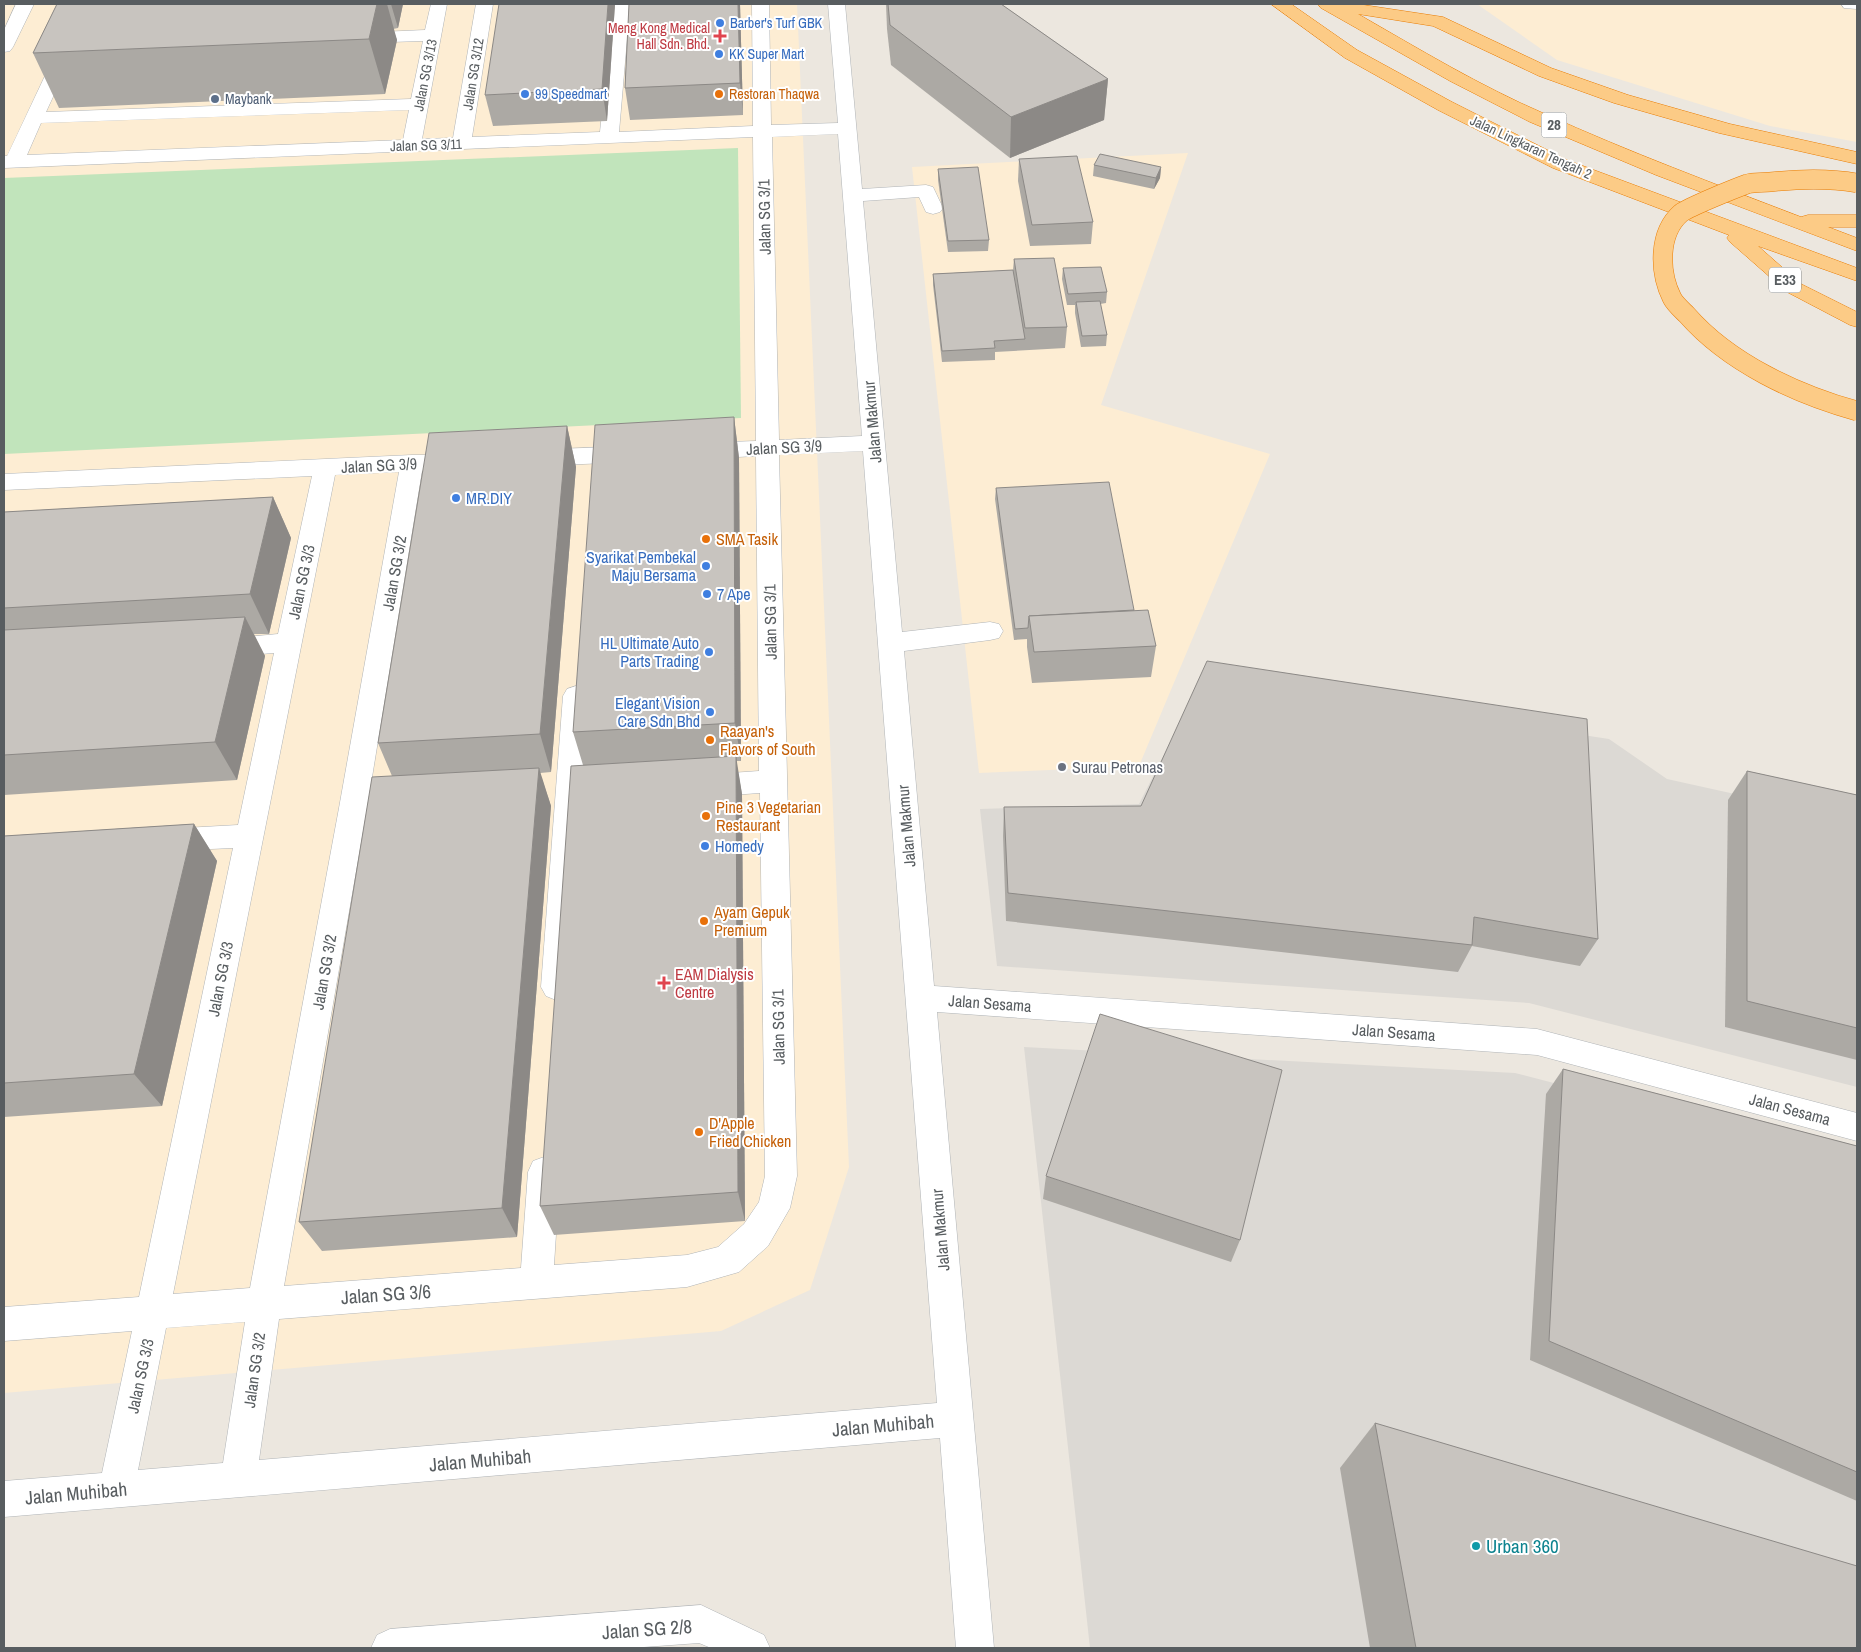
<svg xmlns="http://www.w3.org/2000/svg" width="1861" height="1652" viewBox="0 0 1861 1652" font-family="'Archivo Narrow',sans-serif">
<rect width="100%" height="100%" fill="#ece7df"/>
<!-- commercial -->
<g fill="#fdedd3">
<path d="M4,4H797L849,1167L810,1290L721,1331L4,1393Z"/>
<path d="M1477,4H1857V142L1770,126L1557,60Z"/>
<path d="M1188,153L1101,405L1270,454L1139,766L979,773L912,167Z"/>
</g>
<!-- industrial -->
<g fill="#dcd9d4">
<path d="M1203,677L1609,739L1667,779L1857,821V1087L1529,1003L997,966L980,809L1139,804Z"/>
<path d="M1024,1047L1515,1073L1857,1162V1648H1090Z"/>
</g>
<!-- green -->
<path fill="#c1e4bb" d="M738,148L741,418L4,454V178Z"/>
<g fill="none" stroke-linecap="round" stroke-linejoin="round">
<!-- minor casing -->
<g stroke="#b0b4b7" stroke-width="1">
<g id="minor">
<path d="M16,4H34L13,47L10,51L4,52V30Z"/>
<path d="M79,4H96L46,112L411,99L423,41L357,43L351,42L348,38L351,34L357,33L425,30L431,4H447L422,139L453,138L476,4H493L472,137L600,132L613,4H630L619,132L753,126L752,4H769L771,125L838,123L828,4H845L862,189L926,185L933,187L943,208L940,212L933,214L926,212L919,197L863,201L902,632L990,622L999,624L1003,631L999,638L990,640L904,651L934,986L1537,1029L1857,1113V1141L1537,1055L937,1012L994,1648H956L940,1438L4,1517V1481L102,1473L132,1331L4,1341V1307L139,1297L233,848L166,851L156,848L152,840L156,832L166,829L238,825L274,653L222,657L213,655L209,648L213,641L222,639L278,634L312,476L4,490V474L412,455H431L439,458L442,463L439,468L422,471L367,808L284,1286L521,1268L528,1172L533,1161L544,1157L555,1161L560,1172L554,1265L687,1255L718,1247L744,1224L759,1202L765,1176L760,793L702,797L692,794L688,786L692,778L702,775L759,771L756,456L701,459L693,456L690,451L693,446L701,443L756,441L753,137L4,168V156H7ZM409,110L403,140L27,155L41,123ZM838,134L862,436L779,440L772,137ZM863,451L937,1403L259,1460L279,1319L687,1287L739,1272L768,1246L790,1208L797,1176L779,455ZM399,472L339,808L250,1288L173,1294L335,475ZM245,1322L223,1463L138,1470L166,1328Z"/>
<path d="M1841,4H1857V9L1844,8Z"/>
<path d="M630,446L638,449L641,454L638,459L630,462L536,466L528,463L525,458L528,453L536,450Z"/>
<path d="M576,686L585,689L589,696L571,987L566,996L556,1000L546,996L541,987L563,696L567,689Z"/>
<path d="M701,1605L764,1635L770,1648H711L699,1643L630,1648H371L377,1635L390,1629Z"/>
</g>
</g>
<!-- highway casing -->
<g stroke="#e97c02" stroke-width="1">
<g id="highway">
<path d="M1271,4H1291L1357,50L1452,102L1567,160L1857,268V281L1758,246L1801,284L1857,312V327L1850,325L1787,292L1730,242L1727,238L1729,235L1553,168L1438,110L1345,58Z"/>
<path d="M1318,4H1357L1443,17L1551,68L1628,95L1730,124L1857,152V164L1719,133L1614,103L1539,76L1433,26L1358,14C1419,49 1480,86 1545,114C1629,152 1715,184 1801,217L1808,215H1857V227H1828L1857,238V251L1656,175L1530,122L1450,81L1321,8Z"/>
</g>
</g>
<!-- minor -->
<use href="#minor" fill="#fff" fill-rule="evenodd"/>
<!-- highway -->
<use href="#highway" fill="#fccb86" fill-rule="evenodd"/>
<!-- highway-bridge casing -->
<g stroke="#e97c02" stroke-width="20" stroke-linecap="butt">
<path id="highway-bridge" d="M1857,183C1828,178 1799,179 1770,182C1762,183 1754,182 1747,184C1736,188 1689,207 1681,213C1658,233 1659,272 1672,298C1675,304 1682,310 1687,315C1729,363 1796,394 1857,411"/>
</g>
<!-- highway-bridge -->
<use href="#highway-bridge" stroke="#fccb86" stroke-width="19"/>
</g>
<!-- wall -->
<g fill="#aca9a4">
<path d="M57,4H403L398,28L393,29L397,40L385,94L59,108L33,53Z"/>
<path d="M615,4L607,121L493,126L485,95Z"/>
<path d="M629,4H740L743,115L630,120L625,88Z"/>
<path d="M886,4H1001L1108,79L1104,120L1010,158L891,65L887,29Z"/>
<path d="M1019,159L1093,222L1091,244L1030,246L1018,181Z"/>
<path d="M1094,165L1161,167L1160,178L1154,189L1093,176Z"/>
<path d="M938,169L989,240L988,251L948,252L938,180Z"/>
<path d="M1014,259L1067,327L1065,348L995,352V360L942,362L933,285V274L1013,270Z"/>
<path d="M1063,268L1107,292L1106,303L1100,304L1107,335L1106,346L1081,347L1075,313V305H1067L1062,279Z"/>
<path d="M734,417L739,458L741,761H736L742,794L745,1221L554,1235L540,1206L583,765L573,732Z"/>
<path d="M567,426L576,467L551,772L540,773L551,806L517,1237L322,1251L299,1222L392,776L378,743Z"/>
<path d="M996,488L1134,610L1156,646L1151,677L1032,683L1027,647V639L1014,640L995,499Z"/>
<path d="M273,497L291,538L269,634H254L265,656L237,780L4,795V512Z"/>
<path d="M1747,771L1857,795V1060L1725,1027L1728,800Z"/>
<path d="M1004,807L1598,939L1580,966L1472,946L1458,972L1006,921L1003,836Z"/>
<path d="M194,824L217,861L162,1106L4,1117V836Z"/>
<path d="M1563,1069L1857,1146V1501L1530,1360L1546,1094Z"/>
<path d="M1046,1176L1240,1240L1231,1262L1043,1199Z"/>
<path d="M1375,1423L1857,1648H1370L1340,1468Z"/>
</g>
<!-- shaded-wall -->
<g fill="#8c8986">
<path d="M377,4H387L397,40L385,94L369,39Z"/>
<path d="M391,4H403L398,28Z"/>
<path d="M608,4H615L607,121L602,89Z"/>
<path d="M738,4H740L743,115L740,83Z"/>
<path d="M1108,79L1104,120L1010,158L1011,117Z"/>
<path d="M1161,167L1160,178L1154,189L1156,178Z"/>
<path d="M734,417L739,458L741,761L735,723Z"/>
<path d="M567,426L576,467L551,772L540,734Z"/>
<path d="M273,497L291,538L269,634L250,594Z"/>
<path d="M245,617L265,656L237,780L215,742Z"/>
<path d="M736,756L742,794L745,1221L738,1192Z"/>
<path d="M539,768L551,806L517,1237L502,1208Z"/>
<path d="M194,824L217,861L162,1106L134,1074Z"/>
</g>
<!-- building -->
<g fill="#c8c4bf" stroke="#8c8986">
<path d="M57,4H377L369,39L33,53Z"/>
<path d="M499,4H608L602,89L485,95Z"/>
<path d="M629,4H738L740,83L625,88Z"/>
<path d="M888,4H1001L1108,79L1011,117L890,25Z"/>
<path d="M1100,154L1161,167L1156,178L1094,165Z"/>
<path d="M1077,156L1093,222L1032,225L1019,159Z"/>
<path d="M978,167L989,240L948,241L938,169Z"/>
<path d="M1054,258L1067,327L1025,328L1014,259Z"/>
<path d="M1101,267L1107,292L1068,294L1063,268Z"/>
<path d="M1013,270L1025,339L994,341L995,348L942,351L933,274Z"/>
<path d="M1100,301L1107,335L1082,336L1076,302Z"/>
<path d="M734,417L735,723L573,732L595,425Z"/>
<path d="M567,426L540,734L378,743L429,433Z"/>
<path d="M1109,482L1134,610L1029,616L1028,628L1015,629L996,488Z"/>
<path d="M273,497L250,594L4,608V512Z"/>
<path d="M1148,610L1156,646L1034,652L1029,616Z"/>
<path d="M245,617L215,742L4,755V630Z"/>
<path d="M1207,661L1587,719L1598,939L1474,917L1472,945L1008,893L1004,807L1141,806Z"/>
<path d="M736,756L738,1192L540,1206L571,766Z"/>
<path d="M539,768L502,1208L299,1222L372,777Z"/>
<path d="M1747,771L1857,795V1028L1747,1001Z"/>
<path d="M194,824L134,1074L4,1083V836Z"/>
<path d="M1100,1014L1282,1070L1240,1240L1046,1176Z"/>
<path d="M1563,1069L1857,1146V1472L1549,1341Z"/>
<path d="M1375,1423L1857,1566V1648H1416Z"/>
</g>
<!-- markers -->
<g fill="#3f7fe0" stroke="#fff" stroke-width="2">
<circle cx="720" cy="23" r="5"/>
<circle cx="719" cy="54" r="5"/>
<circle cx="525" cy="94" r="5"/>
<circle cx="456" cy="498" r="5"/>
<circle cx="706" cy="566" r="5"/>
<circle cx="707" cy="594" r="5"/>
<circle cx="709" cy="652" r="5"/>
<circle cx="710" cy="712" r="5"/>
<circle cx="705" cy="846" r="5"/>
</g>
<g fill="#e0444e" stroke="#fff" stroke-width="2">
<path d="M717.5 28.5h5v5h5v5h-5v5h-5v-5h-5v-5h5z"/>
<path d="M661.5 975.5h5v5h5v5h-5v5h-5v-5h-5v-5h5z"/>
</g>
<g fill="#e8710a" stroke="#fff" stroke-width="2">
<circle cx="719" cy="94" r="5"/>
<circle cx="706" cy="539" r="5"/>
<circle cx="710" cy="740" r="5"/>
<circle cx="706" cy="816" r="5"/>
<circle cx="704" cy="921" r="5"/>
<circle cx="699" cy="1132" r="5"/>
</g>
<circle fill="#5c6f8a" stroke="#fff" stroke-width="2" cx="215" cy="99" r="5"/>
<circle fill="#6b7280" stroke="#fff" stroke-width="2" cx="1062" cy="767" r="5"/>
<circle fill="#0f9aa8" stroke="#fff" stroke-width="2" cx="1476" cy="1546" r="5"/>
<g text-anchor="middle" stroke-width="4" stroke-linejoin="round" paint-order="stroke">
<!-- far-shop labels -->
<g font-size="14" fill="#366cbe" stroke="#fff" text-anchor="start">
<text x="730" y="28">Barber's Turf GBK</text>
<text x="729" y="59">KK Super Mart</text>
<text x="535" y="99">99 Speedmart</text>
</g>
<!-- far-health labels -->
<g font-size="14" fill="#be3a42" stroke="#fff" text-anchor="end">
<text x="710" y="33">Meng Kong Medical<tspan x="710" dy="16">Hall Sdn. Bhd.</tspan></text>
</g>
<!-- far-street labels -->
<g font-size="14" fill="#585d60" stroke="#fff">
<text transform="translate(473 74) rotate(-81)" y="5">Jalan SG 3/12</text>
<text transform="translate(425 75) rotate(-79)" y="5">Jalan SG 3/13</text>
<text transform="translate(426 145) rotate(-2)" y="5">Jalan SG 3/11</text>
<text transform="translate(1531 147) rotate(25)" y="5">Jalan Lingkaran Tengah 2</text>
</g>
<!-- far-food labels -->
<g font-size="14" fill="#c56008" stroke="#fff" text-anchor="start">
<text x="729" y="99">Restoran Thaqwa</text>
</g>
<!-- far-service labels -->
<g font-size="14" fill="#4e5e75" stroke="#fff" text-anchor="start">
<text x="225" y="104">Maybank</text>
</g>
<!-- shield labels -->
<g fill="#fff" stroke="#8a8e90" stroke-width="1">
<rect x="1541.5" y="112.5" width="25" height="25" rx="4"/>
<rect x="1769" y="267.5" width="32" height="25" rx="4"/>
</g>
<g font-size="15" font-weight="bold" fill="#585d60">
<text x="1554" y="130">28</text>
<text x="1785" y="285">E33</text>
</g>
<!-- street labels -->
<g font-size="16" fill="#585d60" stroke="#fff">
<text transform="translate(764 217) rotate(-91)" y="6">Jalan SG 3/1</text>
<text transform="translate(872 422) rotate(-95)" y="6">Jalan Makmur</text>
<text transform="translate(784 447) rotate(-3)" y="6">Jalan SG 3/9</text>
<text transform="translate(379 465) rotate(-3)" y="6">Jalan SG 3/9</text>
<text transform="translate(394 573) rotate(-80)" y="6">Jalan SG 3/2</text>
<text transform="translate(301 582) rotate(-78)" y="6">Jalan SG 3/3</text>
<text transform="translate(770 622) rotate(-91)" y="6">Jalan SG 3/1</text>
<text transform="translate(906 826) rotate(-95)" y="6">Jalan Makmur</text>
<text transform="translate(324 972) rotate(-80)" y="6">Jalan SG 3/2</text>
<text transform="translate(220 979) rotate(-79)" y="6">Jalan SG 3/3</text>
<text transform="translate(990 1003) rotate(4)" y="6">Jalan Sesama</text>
<text transform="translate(778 1027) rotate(-91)" y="6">Jalan SG 3/1</text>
<text transform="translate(1394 1032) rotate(4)" y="6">Jalan Sesama</text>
<text transform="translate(1790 1109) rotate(15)" y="6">Jalan Sesama</text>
<text transform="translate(940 1230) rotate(-95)" y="6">Jalan Makmur</text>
<text transform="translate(254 1370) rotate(-82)" y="6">Jalan SG 3/2</text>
<text transform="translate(140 1376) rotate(-78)" y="6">Jalan SG 3/3</text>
</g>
<!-- shop labels -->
<g font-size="16" fill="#366cbe" stroke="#fff" text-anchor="start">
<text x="466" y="504">MR.DIY</text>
<text x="696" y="563" text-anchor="end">Syarikat Pembekal<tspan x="696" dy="18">Maju Bersama</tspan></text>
<text x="717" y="600">7 Ape</text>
<text x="699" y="649" text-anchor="end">HL Ultimate Auto<tspan x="699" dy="18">Parts Trading</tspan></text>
<text x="700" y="709" text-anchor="end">Elegant Vision<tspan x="700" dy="18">Care Sdn Bhd</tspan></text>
<text x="715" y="852">Homedy</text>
</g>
<!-- food labels -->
<g font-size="16" fill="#c56008" stroke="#fff" text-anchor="start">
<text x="716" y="545">SMA Tasik</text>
<text x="720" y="737">Raayan's<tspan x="720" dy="18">Flavors of South</tspan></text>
<text x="716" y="813">Pine 3 Vegetarian<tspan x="716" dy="18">Restaurant</tspan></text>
<text x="714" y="918">Ayam Gepuk<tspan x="714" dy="18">Premium</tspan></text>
<text x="709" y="1129">D'Apple<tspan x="709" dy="18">Fried Chicken</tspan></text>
</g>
<!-- worship labels -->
<g font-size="16" fill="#5b616d" stroke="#fff" text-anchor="start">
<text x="1072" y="773">Surau Petronas</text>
</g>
<!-- health labels -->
<g font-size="16" fill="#be3a42" stroke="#fff" text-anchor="start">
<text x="675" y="980">EAM Dialysis<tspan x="675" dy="18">Centre</tspan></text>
</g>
<!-- near-street labels -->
<g font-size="19" fill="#585d60" stroke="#fff">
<text transform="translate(386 1294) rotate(-4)" y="7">Jalan SG 3/6</text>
<text transform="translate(883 1425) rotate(-5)" y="7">Jalan Muhibah</text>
<text transform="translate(480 1460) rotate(-5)" y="7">Jalan Muhibah</text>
<text transform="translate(76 1493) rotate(-5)" y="7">Jalan Muhibah</text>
<text transform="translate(647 1629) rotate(-4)" y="7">Jalan SG 2/8</text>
</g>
<!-- near-culture labels -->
<g font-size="19" fill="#0d838f" stroke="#fff" text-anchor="start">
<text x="1486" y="1553">Urban 360</text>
</g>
</g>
<!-- border -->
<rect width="1861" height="1652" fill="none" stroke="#585d60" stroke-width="10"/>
</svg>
